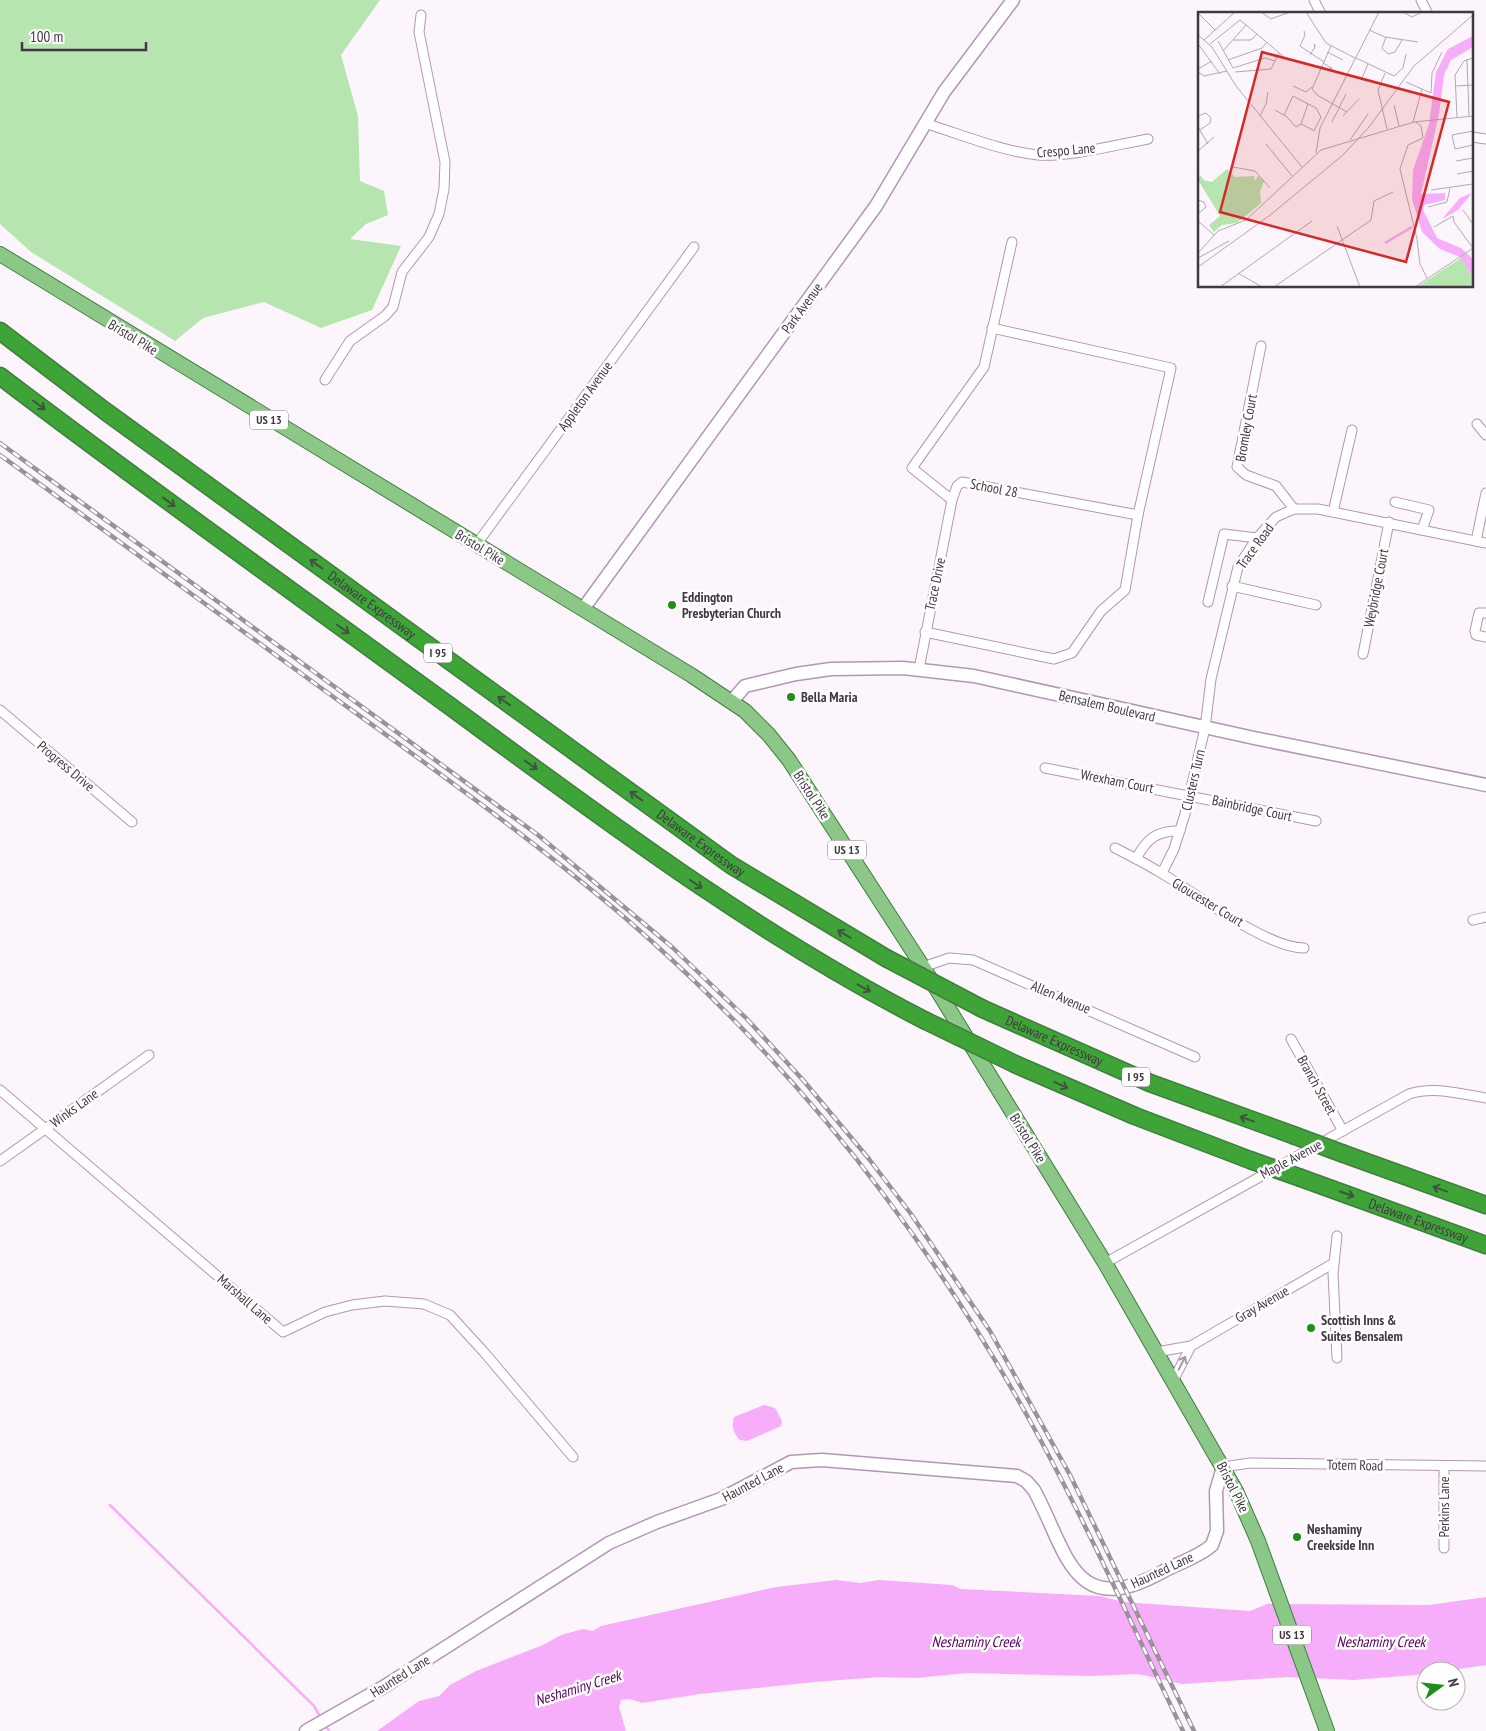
<svg xmlns="http://www.w3.org/2000/svg" width="1486" height="1731" viewBox="0 0 1486 1731" font-family="'PT Sans Narrow',sans-serif">
<rect width="100%" height="100%" fill="#fcf6fc"/>
<!-- green -->
<path fill="#b6e5b0" d="M0,0H380L341,55L358,116L360,181L384,191L388,215L366,224L350,239L401,246L372,310L321,328L264,302L203,318L175,341L31,252L0,224Z"/>
<!-- water -->
<g fill="#f6aefa">
<path d="M764,1405L775,1408L782,1421L781,1426L747,1441L740,1440C734,1434 731,1427 734,1417Z"/>
<path d="M836,1580L860,1583L879,1580L952,1585L961,1589L1100,1596L1123,1602L1250,1611L1267,1604L1429,1605L1486,1597V1665L1446,1671H1426V1674L1354,1680L1287,1677L1182,1684L1138,1674L1090,1676L968,1673L915,1678L881,1677L814,1682L700,1694L642,1703L630,1699L621,1700L619,1707L626,1731H377L419,1701L439,1696L450,1685L476,1671L543,1645L561,1635L583,1629L593,1631L601,1626L776,1587Z"/>
</g>
<g fill="none" stroke-linecap="round" stroke-linejoin="round">
<!-- stream -->
<g stroke="#f6aefa" stroke-width="2.5">
<path d="M110,1505L314,1706L321,1718"/>
<path d="M325,1725L329,1731"/>
</g>
<!-- street casing -->
<g stroke="#b197b2" stroke-width="11">
<g id="street">
<path d="M1314,0L1321,14"/>
<path d="M1421,0L1428,14"/>
<path d="M927,124C960,134 1004,152 1038,155C1071,157 1114,145 1148,139"/>
<path d="M1472,137L1486,139"/>
<path d="M1012,242L984,367L912,468L952,500L957,486L962,482L1138,515"/>
<path d="M1261,346L1237,467L1246,475L1276,486L1294,509"/>
<path d="M325,380L350,341L385,316L393,307L402,272L429,237L439,214L444,189L445,162L419,32L421,15"/>
<path d="M1477,424L1486,435"/>
<path d="M1395,502L1429,510L1422,530"/>
<path d="M1333,512L1352,430"/>
<path d="M1476,541L1486,493"/>
<path d="M476,545L694,247"/>
<path d="M1232,586L1316,605"/>
<path d="M1208,602L1224,534L1257,538"/>
<path d="M1486,613H1479L1475,631L1476,635L1486,637"/>
<path d="M925,632L1054,659L1072,653L1101,611L1125,590L1138,515L1171,368L992,328"/>
<path d="M1363,654L1389,522"/>
<path d="M919,669L952,500"/>
<path d="M0,710L132,822"/>
<path d="M1045,768L1316,821"/>
<path d="M1115,848C1129,855 1143,862 1156,870C1192,890 1265,948 1304,948"/>
<path d="M1136,859C1146,840 1156,830 1180,831"/>
<path d="M1162,873L1174,849L1185,814L1205,728L1211,679L1238,567L1257,538L1276,517L1294,509H1318L1486,543"/>
<path d="M1473,920L1486,917"/>
<path d="M923,967L949,958L973,960L1195,1057"/>
<path d="M1291,1039L1343,1131"/>
<path d="M0,1090L283,1332L325,1312L352,1305L385,1301L424,1304L450,1315L483,1351L573,1457"/>
<path d="M0,1161L149,1055"/>
<path d="M1337,1236L1333,1273L1337,1358"/>
<path d="M1105,1263L1409,1094C1435,1086 1460,1094 1486,1098"/>
<path d="M1156,1352L1191,1346L1334,1263"/>
<path d="M1173,1381L1191,1346"/>
<path d="M1223,1467L1250,1463L1486,1466"/>
<path d="M1444,1548V1466"/>
</g>
</g>
<!-- secondary casing -->
<g stroke="#b197b2" stroke-width="15">
<g id="secondary">
<path d="M583,609L876,206L944,92L1013,0"/>
<path d="M732,701L745,686L796,674L831,669L903,668L974,676L1254,738L1486,785"/>
<path d="M306,1731L385,1686L609,1543L657,1522L721,1499L791,1462L822,1460L1017,1476L1026,1481L1034,1490C1067,1550 1072,1622 1162,1572C1178,1563 1199,1557 1212,1545L1217,1531L1216,1491L1223,1467"/>
</g>
</g>
<!-- primary casing -->
<g stroke="#3f7e3c" stroke-width="16">
<path id="primary" d="M0,254L691,675L745,711L769,735L789,760L923,967L1105,1263L1236,1491L1258,1541L1327,1731"/>
</g>
<!-- highway casing -->
<g stroke="#3f7e3c" stroke-width="19">
<g id="highway">
<path id="s1" d="M0,331L105,411L731,865L886,958"/>
<path d="M0,376C147,488 298,595 447,704C601,817 753,932 924,1020"/>
<path id="s2" d="M983,1009L1150,1083L1293,1135"/>
<path d="M1017,1065L1135,1116L1250,1160"/>
<path d="M1344,1154L1486,1205"/>
<path id="s3" d="M1301,1178L1486,1245"/>
</g>
</g>
<!-- street -->
<use href="#street" stroke="#fff" stroke-width="9"/>
<!-- secondary -->
<use href="#secondary" stroke="#fff" stroke-width="12"/>
<!-- primary -->
<use href="#primary" stroke="#8bc888" stroke-width="14"/>
<!-- highway -->
<use href="#highway" stroke="#3ea438" stroke-width="16"/>
<!-- rail casing -->
<g stroke="#9a919a" stroke-width="4.5">
<g id="rail">
<path d="M0,443L538,835L672,947L746,1018L803,1080L869,1159L911,1214L990,1331L1070,1475L1194,1731"/>
<path d="M0,455C113,537 226,619 339,701C435,770 532,839 623,916C719,999 808,1093 884,1195C932,1259 976,1326 1016,1396C1078,1504 1129,1619 1183,1731"/>
</g>
</g>
<!-- rail -->
<use href="#rail" stroke="#fff" stroke-width="2.5" stroke-dasharray="8" stroke-linecap="butt"/>
<!-- highway-bridge casing -->
<g stroke="#3f7e3c" stroke-width="19" stroke-linecap="butt">
<g id="highway-bridge">
<path d="M886,958L983,1009"/>
<path d="M924,1020L1017,1065"/>
<path d="M1293,1135L1344,1154"/>
<path d="M1250,1160L1301,1178"/>
</g>
</g>
<!-- highway-bridge -->
<use href="#highway-bridge" stroke="#3ea438" stroke-width="16"/>
</g>
<!-- one-way arrows -->
<defs><path id="oneway-shaft" d="M-6 0H5M1.5-3L5.5 0L1.5 3" fill="none" stroke-width="1.6" stroke-linecap="round" stroke-linejoin="round" transform="scale(1.25)"/></defs>
<g stroke="#415240">
<use href="#oneway-shaft" transform="translate(39 405) rotate(37)"/>
<use href="#oneway-shaft" transform="translate(169 502) rotate(36)"/>
<use href="#oneway-shaft" transform="translate(316 564) rotate(-144)"/>
<use href="#oneway-shaft" transform="translate(343 629) rotate(35)"/>
<use href="#oneway-shaft" transform="translate(504 701) rotate(-145)"/>
<use href="#oneway-shaft" transform="translate(531 765) rotate(36)"/>
<use href="#oneway-shaft" transform="translate(636 796) rotate(-144)"/>
<use href="#oneway-shaft" transform="translate(696 884) rotate(34)"/>
<use href="#oneway-shaft" transform="translate(844 934) rotate(-150)"/>
<use href="#oneway-shaft" transform="translate(864 988) rotate(29)"/>
<use href="#oneway-shaft" transform="translate(1061 1085) rotate(25)"/>
<use href="#oneway-shaft" transform="translate(1247 1119) rotate(-160)"/>
<use href="#oneway-shaft" transform="translate(1440 1189) rotate(-160)"/>
<use href="#oneway-shaft" transform="translate(1347 1194) rotate(19)"/>
</g>
<use stroke="#a09ba1" href="#oneway-shaft" transform="translate(1182 1363) rotate(-63)"/>
<!-- markers -->
<g fill="#1e8f18" stroke="#fff" stroke-width="2">
<circle cx="672" cy="605" r="5"/>
<circle cx="791" cy="697" r="5"/>
<circle cx="1311" cy="1328" r="5"/>
<circle cx="1297" cy="1537" r="5"/>
</g>
<g text-anchor="middle" stroke-width="5" stroke-linejoin="round" paint-order="stroke">
<!-- shield labels -->
<g fill="#fff" stroke="#7b737b" stroke-width="1">
<rect x="250" y="410.5" width="38" height="19" rx="4"/>
<rect x="424" y="643.5" width="28" height="19" rx="4"/>
<rect x="828" y="840.5" width="38" height="19" rx="4"/>
<rect x="1122" y="1067.5" width="28" height="19" rx="4"/>
<rect x="1273" y="1625.5" width="38" height="19" rx="4"/>
</g>
<g font-size="12" font-weight="bold" fill="#423743">
<text x="269" y="424">US 13</text>
<text x="438" y="657">I 95</text>
<text x="847" y="854">US 13</text>
<text x="1136" y="1081">I 95</text>
<text x="1292" y="1639">US 13</text>
</g>
<!-- street labels -->
<g font-size="14" fill="#423743" stroke="#fff">
<text transform="translate(1066 150) rotate(-5)" y="5">Crespo Lane</text>
<text transform="translate(802 308) rotate(-54)" y="5">Park Avenue</text>
<text transform="translate(133 337) rotate(31)" y="5">Bristol Pike</text>
<text transform="translate(585 396) rotate(-54)" y="5">Appleton Avenue</text>
<text transform="translate(1246 428) rotate(-80)" y="5">Bromley Court</text>
<text transform="translate(994 488) rotate(11)" y="5">School 28</text>
<text transform="translate(1255 546) rotate(-54)" y="5">Trace Road</text>
<text transform="translate(480 547) rotate(31)" y="5">Bristol Pike</text>
<text transform="translate(935 584) rotate(-78)" y="5">Trace Drive</text>
<text transform="translate(1376 588) rotate(-79)" y="5">Weybridge Court</text>
<text dy="5" stroke="none"><textPath href="#s1" startOffset="462">Delaware Expressway</textPath></text>
<text transform="translate(1107 706) rotate(13)" y="5">Bensalem Boulevard</text>
<text transform="translate(66 766) rotate(40)" y="5">Progress Drive</text>
<text transform="translate(1193 780) rotate(-77)" y="5">Clusters Turn</text>
<text transform="translate(1117 781) rotate(11)" y="5">Wrexham Court</text>
<text transform="translate(812 795) rotate(57)" y="5">Bristol Pike</text>
<text transform="translate(1252 808) rotate(12)" y="5">Bainbridge Court</text>
<text dy="5" stroke="none"><textPath href="#s1" startOffset="868">Delaware Expressway</textPath></text>
<text transform="translate(1208 902) rotate(31)" y="5">Gloucester Court</text>
<text transform="translate(1061 997) rotate(23)" y="5">Allen Avenue</text>
<text dy="5" stroke="none"><textPath href="#s2" startOffset="78">Delaware Expressway</textPath></text>
<text transform="translate(1317 1085) rotate(61)" y="5">Branch Street</text>
<text transform="translate(74 1108) rotate(-36)" y="5">Winks Lane</text>
<text transform="translate(1028 1138) rotate(58)" y="5">Bristol Pike</text>
<text transform="translate(1291 1159) rotate(-28)" y="5">Maple Avenue</text>
<text dy="5" stroke="none"><textPath href="#s3" startOffset="125">Delaware Expressway</textPath></text>
<text transform="translate(245 1299) rotate(41)" y="5">Marshall Lane</text>
<text transform="translate(1262 1304) rotate(-30)" y="5">Gray Avenue</text>
<text transform="translate(1355 1465) rotate(1)" y="5">Totem Road</text>
<text transform="translate(753 1482) rotate(-28)" y="5">Haunted Lane</text>
<text transform="translate(1233 1487) rotate(63)" y="5">Bristol Pike</text>
<text transform="translate(1444 1507) rotate(-90)" y="5">Perkins Lane</text>
<text transform="translate(1162 1570) rotate(-25)" y="5">Haunted Lane</text>
<text transform="translate(400 1676) rotate(-32)" y="5">Haunted Lane</text>
</g>
<!-- poi labels -->
<g font-size="14" font-weight="bold" fill="#423743" stroke="#fff" text-anchor="start">
<text x="682" y="602">Eddington<tspan x="682" dy="16">Presbyterian Church</tspan></text>
<text x="801" y="702">Bella Maria</text>
<text x="1321" y="1325">Scottish Inns &amp;<tspan x="1321" dy="16">Suites Bensalem</tspan></text>
<text x="1307" y="1534">Neshaminy<tspan x="1307" dy="16">Creekside Inn</tspan></text>
</g>
<!-- water labels -->
<g font-size="15" font-style="italic" fill="#5b0061" stroke="#fff">
<text x="976" y="1647">Neshaminy Creek</text>
<text x="1381" y="1647">Neshaminy Creek</text>
<text transform="translate(578 1688) rotate(-17)" y="5">Neshaminy Creek</text>
</g>
</g>
<!-- overview -->
<g transform="translate(1198 12)">
<rect width="275" height="275" fill="#fcf6fc"/>
<path d="M29,157L37,165L56,164L57,169L60,164L66,169L62,180L63,191L39,211L24,213L16,220L11,213L22,204L0,168L2,163L6,168L14,170ZM263,246L273,262L275,275H219Z" fill="#b6e5b0"/>
<path d="M275,24V35L253,48L246,63L241,102L223,182L247,181V188L226,193L225,198L239,226L263,236L275,247V275L273,262L262,245L242,237L224,220L214,187L215,158L231,112L238,60L250,37ZM274,181L260,198L244,207L262,186Z" fill="#f6aefa"/>
<path fill="none" stroke="#f6aefa" stroke-width="2.5" d="M187,231L214,215"/>
<path fill="none" stroke="#b2aab2" stroke-width="1" d="M63,0L73,7L92,0M108,0L128,31L157,46M205,0L214,5L224,0M0,1L17,18M171,18L187,25L220,30M106,19L107,23L102,34L126,50M0,23L14,35L38,74L104,155M188,25L184,36L190,42L197,40L204,28M6,28L37,0M35,28H53L59,22M20,29L35,56M0,32L22,62M12,32L42,8L85,44M133,34L114,77L119,83L149,100M25,39L48,13M129,40L145,48M112,43L117,35V33L116,32L117,35M158,46L196,64L205,56L208,42M269,47L271,104M30,48L64,36L69,30M125,51L132,55L134,56L132,59V55M35,56L67,46L77,49M0,57L14,49M0,60L6,64L29,59M37,60L73,57L81,41M187,61L180,78L189,117M163,68L170,52M208,70L233,81L234,61L244,40M95,74L108,80L114,75M257,74L275,73M196,93L201,114M77,98L89,105L98,115L103,112L110,92M86,103L95,84L118,96L123,105L116,119M0,104L8,101L13,106L12,111L2,118M62,104L68,92L70,80M145,104L161,87M259,105L257,63L266,49L275,46M134,110L148,82M215,110L224,77M218,110L223,114L225,126L210,133L202,157L219,227L222,252L229,266M103,112L117,119M0,115L10,132M275,119L254,123L257,137L275,133M152,128L170,102M68,132L94,164M0,139L16,125M118,141L122,116L181,0M258,149L275,146M35,155L57,159L72,176M259,162L275,159M233,178L275,172M0,188L6,190L8,195L0,202M230,195L249,190L252,176M265,198L275,212M0,209L16,223M139,214L162,275M236,215L255,204L256,210L275,236M0,241L20,219L48,208L123,138L216,110L275,104M0,246L31,229M0,255L71,204L145,143L171,115L216,54L275,3M40,261L64,275M22,275L114,209M76,275L173,208L176,189L195,180M217,275L275,236"/>
<path fill="#d62828" fill-opacity="0.15" stroke="#d62828" stroke-width="2.5" d="M64,40L251,90L208,250L22,200Z"/>
<rect width="275" height="275" fill="none" stroke="#423743" stroke-width="2.5"/>
</g>
<!-- north arrow -->
<g transform="translate(1441 1686) rotate(75)"><circle r="24" fill="#ffffff" stroke="#b3afb4"/>
<path d="M0-4L9 19L0 12L-9 19Z" fill="#1e8f18"/>
<text y="-8" font-size="14" font-weight="bold" text-anchor="middle" fill="#423743">N</text>
</g>
<!-- scale -->
<path d="M22 42v8h124v-8" fill="none" stroke="#423743" stroke-width="2.5"/>
<text x="30" y="42" font-size="15" fill="#423743" stroke="#ffffff" stroke-width="4" paint-order="stroke">100 m</text>
</svg>
